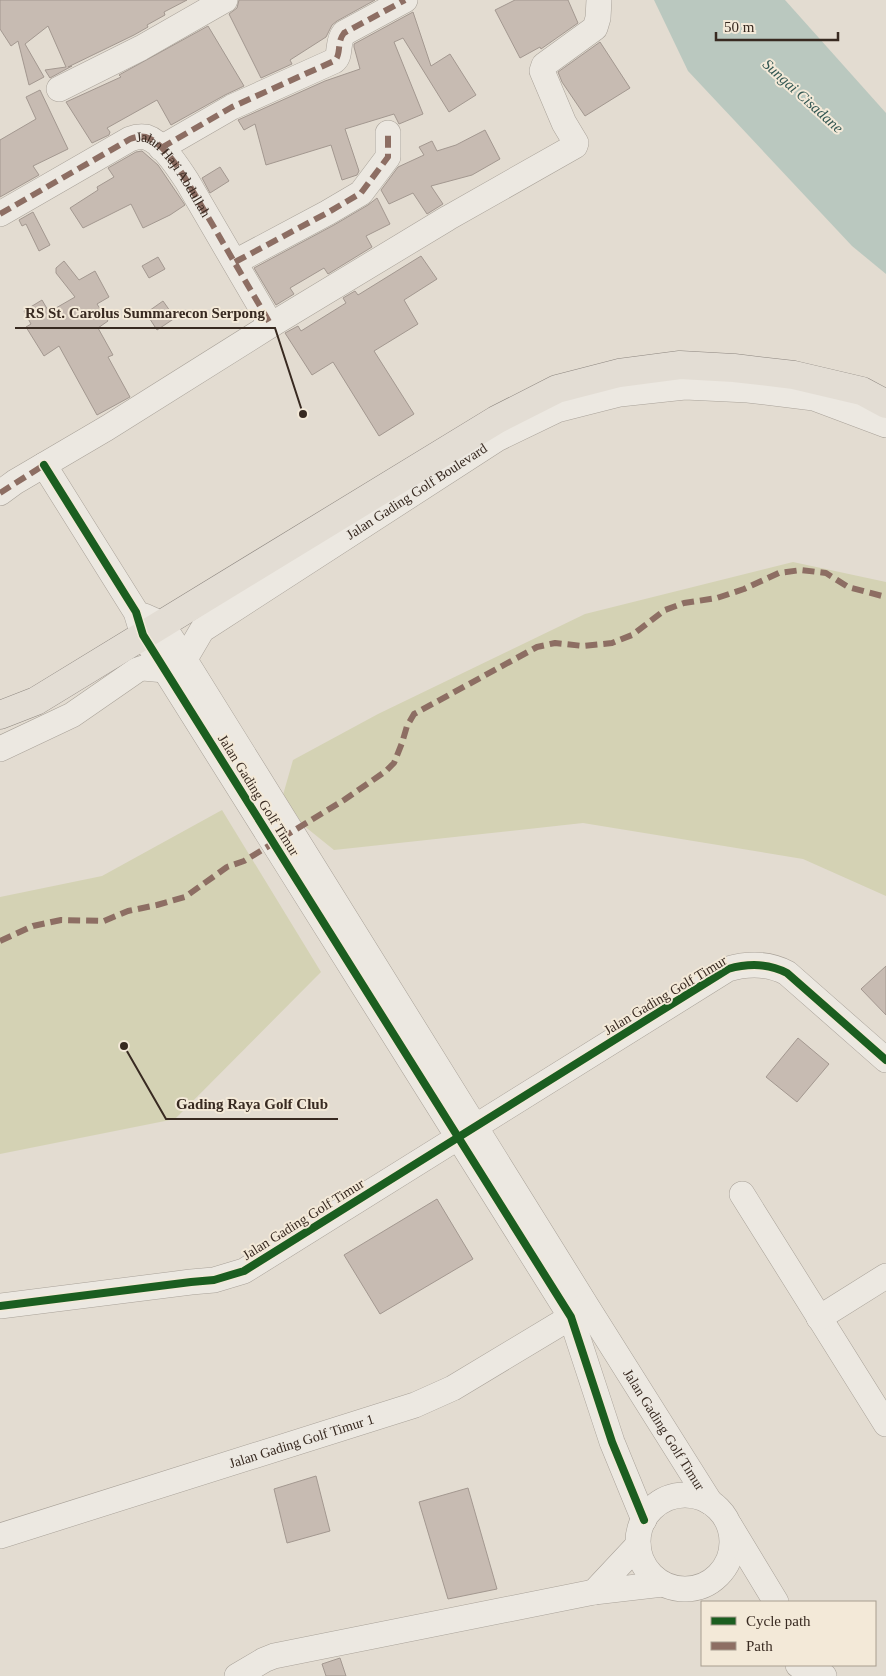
<svg xmlns="http://www.w3.org/2000/svg" width="886" height="1676" viewBox="0 0 886 1676" font-family="Georgia,serif">
<rect width="100%" height="100%" fill="#e3dcd1"/>
<!-- green -->
<g fill="#d4d2b4">
<path d="M793,562L886,582V896L803,859L583,823L334,850L303,825L283,795L293,760L378,714L585,614Z"/>
<path d="M222,810L321,972L175,1119L0,1154V897L102,876Z"/>
</g>
<!-- water -->
<path fill="#bac8bf" d="M654,0H785L886,113V274L852,246L688,71Z"/>
<!-- building -->
<g fill="#c7bbb2" stroke="#a39890">
<path d="M0,0H187L164,12L165,15L147,25L148,27L134,35L68,67L72,66L50,78L45,70L66,67L48,26L25,44L44,77L29,85L18,41L11,46L0,29Z"/>
<path d="M239,0H375L337,21L332,25L326,37L290,60L292,64L261,78L229,14L237,8Z"/>
<path d="M515,0H568L578,23L541,49L540,47L520,58L495,10Z"/>
<path d="M413,12L431,66L450,54L476,95L449,112L403,38L394,42L423,114L399,124L394,114L345,129L359,171L357,175L342,180L331,145L266,165L255,124L244,130L238,120L325,81L360,69L354,47V44Z"/>
<path d="M208,26L244,86L225,95L171,125L157,100L107,128L110,132L109,135L92,143L66,102L121,77L119,75Z"/>
<path d="M600,42L630,88L585,116L562,82L558,72Z"/>
<path d="M40,90L68,149L33,166L39,175L0,197V140L36,119L26,97Z"/>
<path d="M485,130L500,159L472,175L431,186L443,204L427,214L413,193L389,204L381,190L398,167L424,155L419,147L432,141L437,151L456,145Z"/>
<path d="M142,151L158,165L185,205L170,215L143,228L131,204L83,228L70,208L98,190L97,187L114,177L108,168L136,152Z"/>
<path d="M220,167L229,181L210,193L202,178Z"/>
<path d="M377,198L390,224L366,236L372,247L328,274L324,268L290,288L294,294L276,305L254,268L334,225L368,205Z"/>
<path d="M33,212L50,245L39,251L26,224L22,226L19,220Z"/>
<path d="M421,256L437,279L404,300L418,324L374,351L414,414L379,436L333,362L312,375L285,333L298,326L301,331L346,303L343,298L355,291L358,295Z"/>
<path d="M158,257L165,269L149,278L142,266Z"/>
<path d="M64,261L79,280L95,271L109,297L97,304L108,321L98,328L113,355L108,357L130,397L97,415L59,346L44,356L26,327L31,324L24,311L42,300L49,312L75,297L56,273V268Z"/>
<path d="M163,301L175,318L157,330L146,313Z"/>
<path d="M886,966V1015L861,989Z"/>
<path d="M798,1038L829,1064L797,1102L766,1077Z"/>
<path d="M437,1199L473,1259L380,1314L344,1255Z"/>
<path d="M316,1476L330,1531L287,1543L274,1489Z"/>
<path d="M468,1488L497,1589L448,1599L419,1502Z"/>
<path d="M340,1658L346,1676H326L322,1664Z"/>
</g>
<g fill="none" stroke-linecap="round" stroke-linejoin="round">
<!-- minor casing -->
<g stroke="#a9a299" stroke-width="26">
<g id="minor">
<path d="M59,89L141,48L225,0"/>
<path d="M161,148L232,107L334,61C342,55 336,43 344,33L405,0"/>
<path id="s1" d="M0,214L130,139C135,137 140,136 146,137C162,142 178,167 187,181L271,325"/>
<path d="M235,262L327,213L361,193L388,157V133"/>
<path d="M44,465L136,612L143,635L571,1317L612,1442L644,1520"/>
<path d="M0,493L15,482L107,428L271,325L448,218L575,146L576,143L564,123L542,71L544,65L595,28L598,18L599,0"/>
<path id="s2" d="M144,616L162,624L175,644L586,1305L710,1502"/>
<path id="s3" d="M0,749L72,715L137,670L143,668L165,670L185,659L202,630L497,439L557,410L620,394L685,387L748,390L814,398L886,425"/>
<path d="M742,1194L886,1424"/>
<path d="M0,1306L191,1282L214,1280L244,1271L728,969C749,963 768,963 787,973L886,1060"/>
<path d="M819,1318L886,1276"/>
<circle cx="685" cy="1542" r="47"/>
<path d="M730,1526L776,1602"/>
<path id="s4" d="M0,1536L415,1405L453,1388L571,1317L583,1307"/>
<path d="M594,1592L638,1545"/>
<path d="M798,1665L824,1676"/>
<path d="M237,1676L264,1660L274,1656L594,1592L663,1584"/>
</g>
</g>
<!-- major casing -->
<g stroke="#8e8780" stroke-width="29">
<path id="major" d="M0,715L36,701L496,420L557,389L619,373L680,365L734,368L794,375L862,391L886,404"/>
</g>
<!-- minor -->
<use href="#minor" stroke="#ece8e1" stroke-width="25"/>
<!-- major -->
<use href="#major" stroke="#e3ddd4" stroke-width="28"/>
<!-- quiet -->
<g stroke="#8d6e63" stroke-width="6" stroke-dasharray="12 6" stroke-linecap="butt">
<path d="M161,148L232,107L334,61C342,55 336,43 344,33L405,0"/>
<path d="M0,214L130,139C135,137 140,136 146,137C162,142 178,167 187,181L271,325"/>
<path d="M235,262L327,213L361,193L388,157V133"/>
<path d="M0,493L44,465"/>
<path d="M0,941L33,926L61,920L104,921L128,911L157,905L185,897L227,867L244,861L344,800L386,771L394,763L402,743L407,726L414,714L537,647L555,643L583,646L612,643L632,635L665,610L684,603L717,598L744,589L779,573L801,570L826,573L848,587L886,597"/>
</g>
<!-- cycleway casing -->
<g stroke="#f3e9d8" stroke-width="11">
<g id="cycleway">
<path d="M44,465L136,612L143,635L571,1317L612,1442L644,1520"/>
<path d="M0,1306L191,1282L214,1280L244,1271L728,969C749,963 768,963 787,973L886,1060"/>
</g>
</g>
<!-- cycleway -->
<use href="#cycleway" stroke="#1b5e20" stroke-width="8"/>
</g>
<g text-anchor="middle" stroke-width="4" stroke-linejoin="round" paint-order="stroke">
<!-- street labels -->
<g font-size="14" fill="#382a21" stroke="#f3e9d8">
<text dy="5" stroke="none"><textPath href="#s1" startOffset="212">Jalan Haji Abdullah</textPath></text>
<text dy="5" stroke="none"><textPath href="#s3" startOffset="499">Jalan Gading Golf Boulevard</textPath></text>
<text transform="translate(259 795) rotate(58)" y="5">Jalan Gading Golf Timur</text>
<text transform="translate(665 995) rotate(-31)" y="5">Jalan Gading Golf Timur</text>
<text transform="translate(303 1219) rotate(-32)" y="5">Jalan Gading Golf Timur</text>
<text dy="5" stroke="none"><textPath href="#s2" startOffset="969">Jalan Gading Golf Timur</textPath></text>
<text dy="5" stroke="none"><textPath href="#s4" startOffset="316">Jalan Gading Golf Timur 1</textPath></text>
</g>
<!-- water labels -->
<g font-size="15" font-style="italic" fill="#325651" stroke="#f3e9d8">
<text transform="translate(803 96) rotate(42)" y="5">Sungai Cisadane</text>
</g>
</g>
<!-- callouts -->
<path fill="none" stroke="#382a21" stroke-width="2" d="M303 414L275 328H15M124 1046L166 1119H338"/>
<g fill="#382a21" stroke="#f3e9d8" stroke-width="2">
<circle cx="303" cy="414" r="5"/>
<circle cx="124" cy="1046" r="5"/>
</g>
<g font-size="15" text-anchor="middle" font-weight="bold" fill="#382a21" stroke="#f3e9d8" stroke-width="4" stroke-linejoin="round" paint-order="stroke">
<text x="145" y="318">RS St. Carolus Summarecon Serpong</text>
<text x="252" y="1109">Gading Raya Golf Club</text>
</g>
<!-- legend -->
<rect x="701" y="1601" width="175" height="65" fill="#f3e9d8" stroke="#a89d8f"/>
<rect x="711" y="1617" width="25" height="8" fill="#1b5e20" stroke="#a89d8f"/>
<text x="746" y="1626" font-size="15" fill="#382a21">Cycle path</text>
<rect x="711" y="1642" width="25" height="8" fill="#8d6e63" stroke="#a89d8f"/>
<text x="746" y="1651" font-size="15" fill="#382a21">Path</text>
<!-- scale -->
<path d="M716 32v8h122v-8" fill="none" stroke="#382a21" stroke-width="2.5"/>
<text x="724" y="32" font-size="15" fill="#382a21" stroke="#f3e9d8" stroke-width="4" paint-order="stroke">50 m</text>
</svg>
